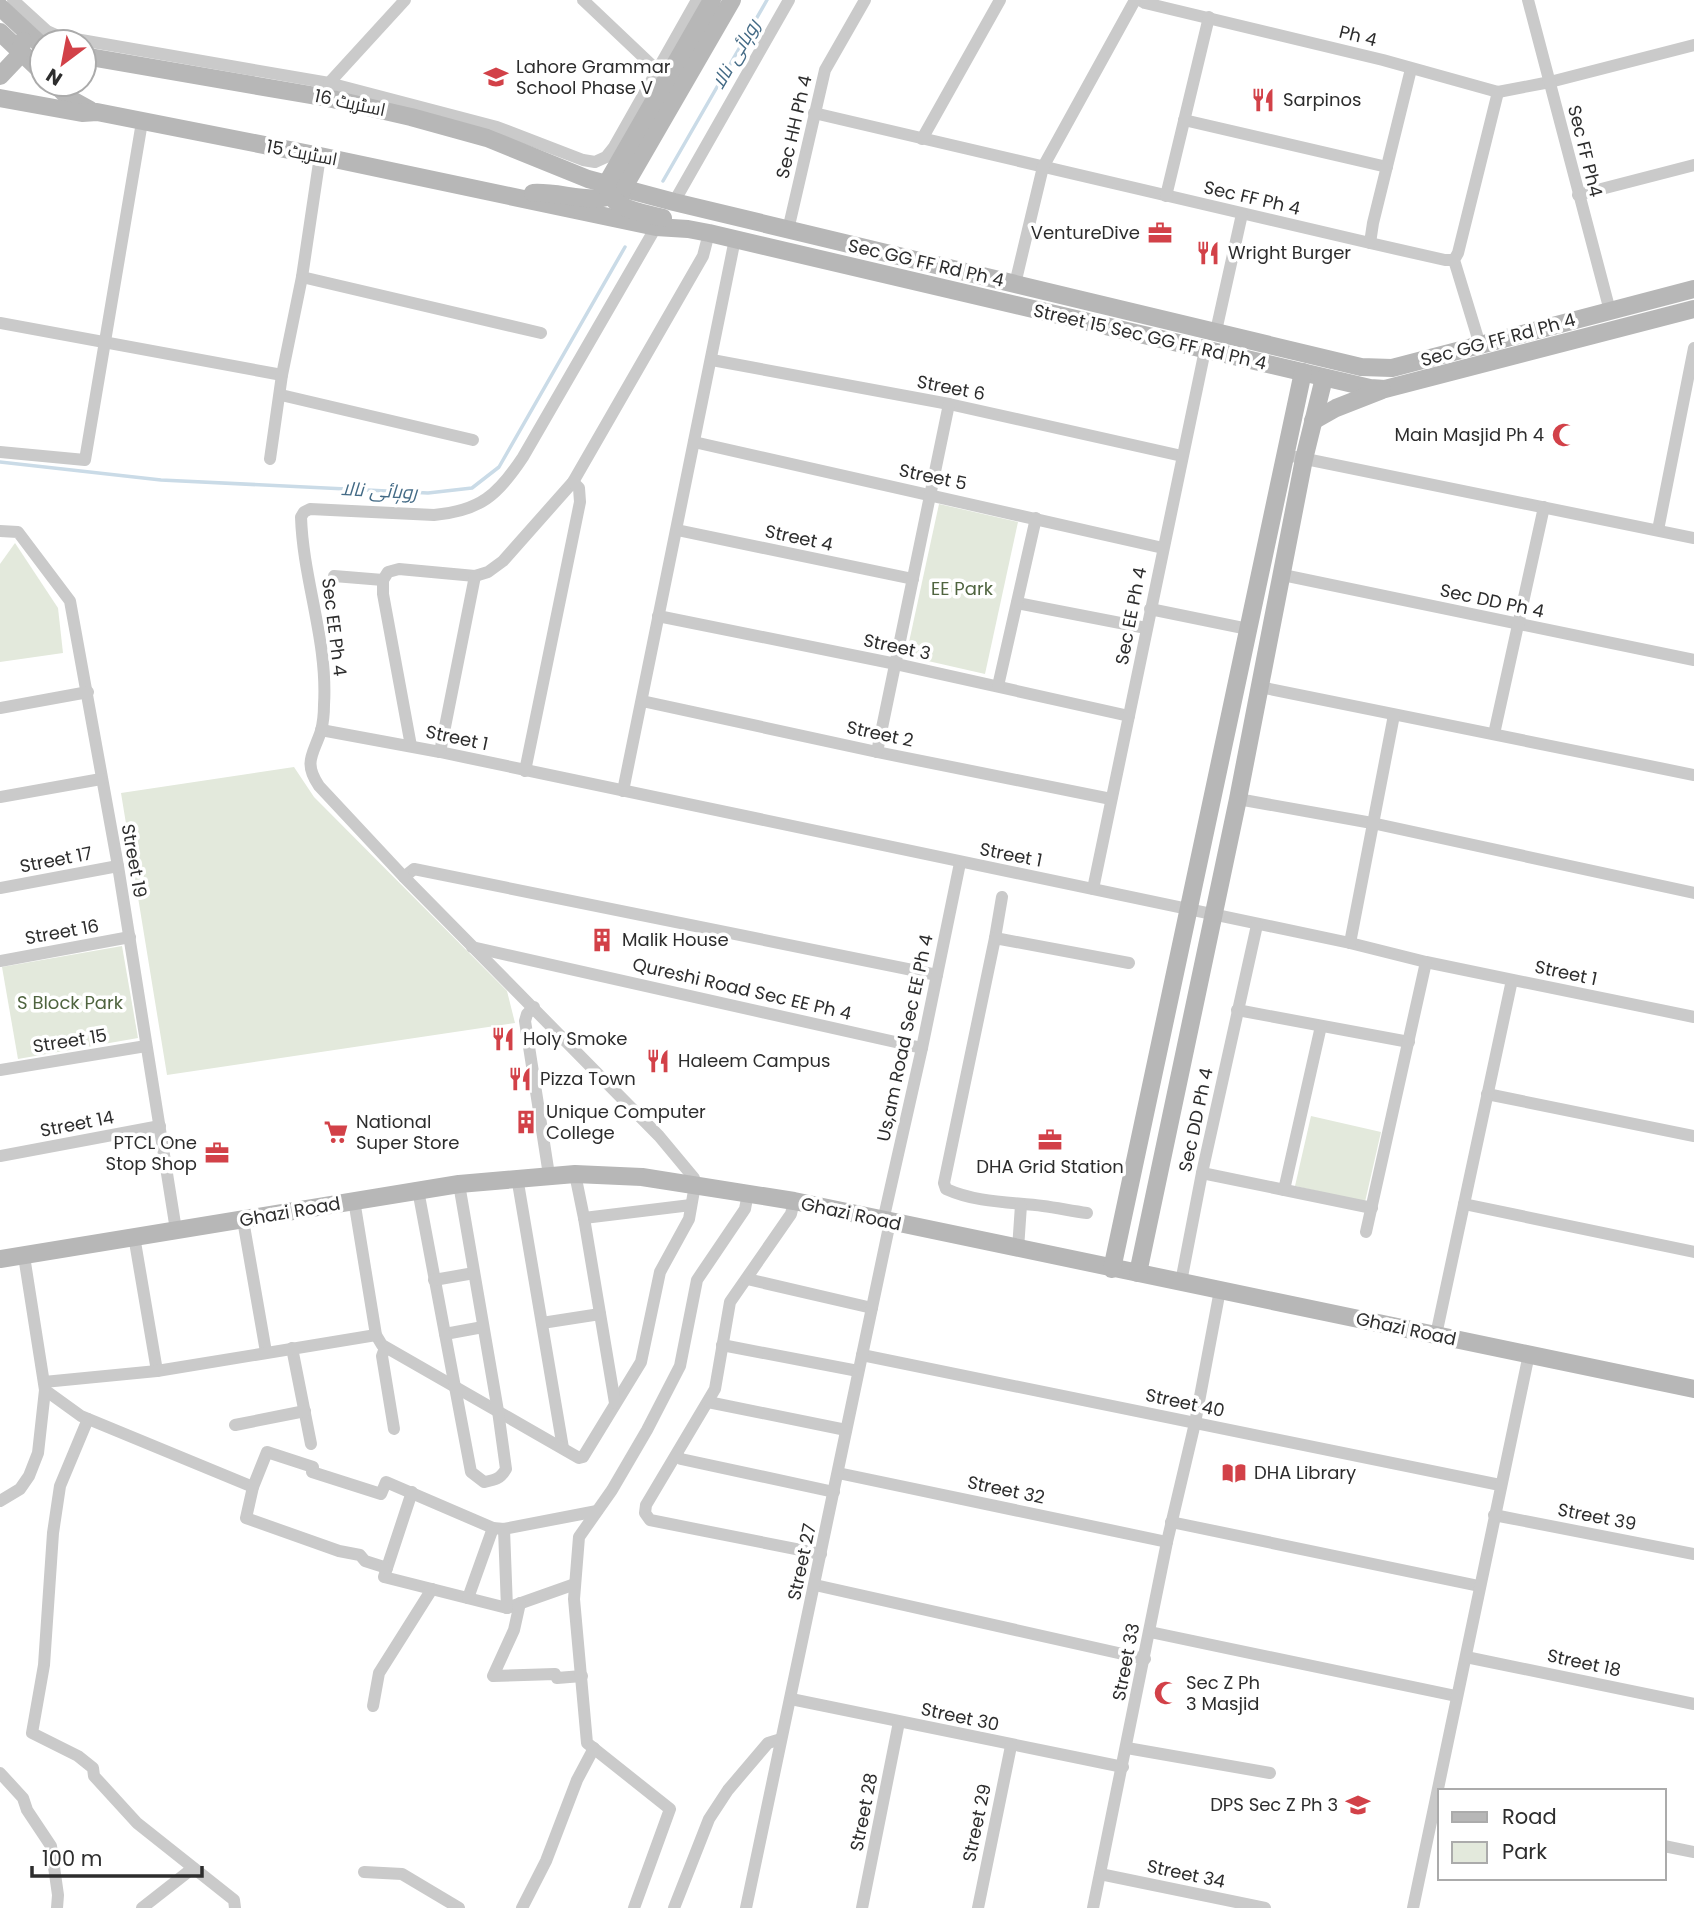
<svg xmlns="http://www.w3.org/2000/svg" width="1694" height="1908" viewBox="0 0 1694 1908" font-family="Poppins,Cairo,sans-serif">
<rect width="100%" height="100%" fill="#fff"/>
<!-- green -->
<g fill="#e3e9dc">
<path d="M939,504L1018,522L985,674L906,656Z"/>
<path d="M15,543L58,608L63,653L0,662V564Z"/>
<path d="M294,767L314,797L507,991L515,1023L167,1075L121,793Z"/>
<path d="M122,946L138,1038L18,1059L2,967Z"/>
<path d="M1311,1116L1381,1132L1365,1202L1295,1186Z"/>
</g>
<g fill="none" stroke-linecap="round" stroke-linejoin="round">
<!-- stream -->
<g stroke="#cadbe7" stroke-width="3.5">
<path d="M663,181L767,0"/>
<path d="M0,462L161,480L428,493L472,488L499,467L625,247"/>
</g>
<!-- street -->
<g stroke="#cacaca" stroke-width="12">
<path d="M13,0L47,31L58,36L329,83L497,127L583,160L595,162L606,157L614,147L697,0"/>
<path d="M583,0L658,71"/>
<path d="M1140,0L1145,3L1383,60L1498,92L1550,82L1694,45"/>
<path d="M1528,0L1610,311"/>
<path d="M328,90L329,83L405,0"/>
<path d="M814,113L1370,243L1445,260H1454"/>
<path d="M1184,120L1387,167"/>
<path d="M922,139L1000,0"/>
<path d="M1578,195L1694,165"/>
<path d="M1166,196L1209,17"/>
<path d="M674,202L789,0"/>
<path d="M788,230L825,70L865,0"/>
<path d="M1370,243L1373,223L1411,69"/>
<path d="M302,277L541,333"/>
<path d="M1015,284L1043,167L1135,0"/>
<path d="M0,323L282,375"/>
<path d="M1216,331L1242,214"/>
<path d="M1480,345L1454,260L1458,253L1498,92"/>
<path d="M712,360L949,404L1182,456"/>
<path d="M281,395L473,440"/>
<path d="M694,442L1163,548"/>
<path d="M0,452L85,460L142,122"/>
<path d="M1296,457L1694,538"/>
<path d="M270,459L282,375L302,277L320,156"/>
<path d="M677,530L913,579"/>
<path d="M1658,530L1694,348"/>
<path d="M0,531L18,532L70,601L118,866L176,1230"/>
<path d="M1283,575L1694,660"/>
<path d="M334,576L383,580"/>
<path d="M1017,603L1146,628"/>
<path d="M1150,609L1248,629"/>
<path d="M658,616L896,664L1129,716"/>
<path d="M998,686L1036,518"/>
<path d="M1260,687L1694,775"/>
<path d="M642,701L877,752L1111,799"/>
<path d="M0,708L88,692"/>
<path d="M321,730L440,752L1350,943L1426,962L1694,1017"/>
<path d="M1494,734L1544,507"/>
<path d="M411,746L383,594V580L388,572L399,569L475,576L488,572L503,561L573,482L703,256L709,233"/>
<path d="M440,752L475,576"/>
<path d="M877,752L949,404"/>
<path d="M525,771L580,502L579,488L573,482"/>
<path d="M623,791L735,239"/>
<path d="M0,797L101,779"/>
<path d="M1238,799L1372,823L1694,893"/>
<path d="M404,877L414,869L937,975"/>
<path d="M0,888L118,866"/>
<path d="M1093,889L1205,350"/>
<path d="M995,938L1002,897"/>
<path d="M1350,943L1394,715"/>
<path d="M472,947L922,1048"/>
<path d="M0,961L130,937"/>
<path d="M534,1007L527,1014L525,1021L549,1175"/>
<path d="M1237,1010L1409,1042"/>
<path d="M0,1070L146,1046"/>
<path d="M1487,1094L1694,1136"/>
<path d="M0,1156L160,1126"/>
<path d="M1202,1173L1372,1208"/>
<path d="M575,1174L584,1218"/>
<path d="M517,1177L563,1448"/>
<path d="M418,1190L445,1334L483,1327"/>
<path d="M1284,1190L1321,1026"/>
<path d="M354,1200L376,1335L382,1345L579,1458L583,1457L641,1362L660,1272L689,1219L695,1185L694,1178L659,1136L404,877L319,786C303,762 313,755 321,731C323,723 324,713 324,705C328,641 303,580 301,517L304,512L310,509L434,515C480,511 498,495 523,457L656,227"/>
<path d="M794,1201L791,1214L730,1302L715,1389L646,1505L645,1513L650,1520L821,1554"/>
<path d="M1464,1204L1694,1252"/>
<path d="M1087,1213C1072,1211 1058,1208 1043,1206C1011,1202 977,1203 946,1189L944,1183L995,938L1129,963"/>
<path d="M243,1220L266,1352"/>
<path d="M883,1221L922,1048L960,863"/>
<path d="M1366,1232L1426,962"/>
<path d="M134,1236L157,1371"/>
<path d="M1018,1249L1021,1205"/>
<path d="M747,1279L872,1308"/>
<path d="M434,1280L474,1273"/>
<path d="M1181,1282L1202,1173L1257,925"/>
<path d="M542,1323L600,1314"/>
<path d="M445,1334L471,1472L484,1482C495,1480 500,1479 506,1469L498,1411L459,1184"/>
<path d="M1436,1335L1512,980"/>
<path d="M722,1345L858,1371"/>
<path d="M292,1348L311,1444"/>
<path d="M385,1348L382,1356L394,1429"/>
<path d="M862,1355L1500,1485"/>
<path d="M44,1382L157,1371L376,1335"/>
<path d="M45,1390L81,1416L253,1487"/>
<path d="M708,1402L846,1430"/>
<path d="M615,1403L584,1218L691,1205"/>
<path d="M88,1419L60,1486L53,1533L44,1665L32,1733L78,1756L93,1768L94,1776L137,1823L234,1900L235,1908"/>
<path d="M235,1425L305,1411"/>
<path d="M677,1455L681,1459L834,1492"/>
<path d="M838,1473L1167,1542"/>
<path d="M412,1492L384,1577L507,1608L575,1584"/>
<path d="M0,1501L20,1489L29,1476L38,1453L45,1390L24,1256"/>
<path d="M1494,1515L1694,1554"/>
<path d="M1171,1522L1479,1586"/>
<path d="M504,1529L507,1608"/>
<path d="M387,1568L365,1561L360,1555L339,1551L246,1518L253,1487L267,1452L313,1467L312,1472L381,1494L386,1482L493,1528L504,1529L597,1511"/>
<path d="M815,1585L1145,1659"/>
<path d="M468,1598L493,1528"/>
<path d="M520,1603L514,1630L493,1676L555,1674L557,1678L582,1676"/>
<path d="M1150,1632L1456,1696"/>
<path d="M1466,1657L1694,1704"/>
<path d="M791,1699L1123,1767"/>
<path d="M373,1706L379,1673L432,1589"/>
<path d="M1127,1748L1270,1773"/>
<path d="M0,1773L23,1798L27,1810L51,1846L58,1895L57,1908"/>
<path d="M1664,1846L1694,1852"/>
<path d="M364,1872L402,1874L459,1908"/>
<path d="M1100,1874L1265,1908"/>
<path d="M142,1908L193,1868"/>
<path d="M522,1908L546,1861L577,1780L594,1748"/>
<path d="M634,1908L670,1809L587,1743L574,1599L579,1537L612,1490L647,1430L680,1366L697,1280L745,1209L748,1193"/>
<path d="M674,1908L709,1819L728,1790L768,1743L781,1739"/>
<path d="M746,1908L890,1222"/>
<path d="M862,1908L899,1722"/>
<path d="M978,1908L1011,1746"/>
<path d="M1093,1908L1167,1542L1195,1423L1220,1290"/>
<path d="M1413,1908L1529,1354"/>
</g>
<!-- secondary -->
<g stroke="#b7b7b7" stroke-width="18">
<path d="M0,7L42,46"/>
<path d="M0,32L42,72"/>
<path d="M84,56L328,98L411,117L487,138L588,179L674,202L1361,367L1392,368L1694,289"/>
<path d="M0,76L18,57L23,41"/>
<path d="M55,84L70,99L90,110"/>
<path d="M0,98L82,113L97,112L320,156L656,227L688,229L709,233L1370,388L1385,389L1694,309"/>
<path d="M533,193C562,191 595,207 621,192L732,0"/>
<path d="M663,218C642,212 608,210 607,183L712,0"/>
<path d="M1313,421L1336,408L1382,390"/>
<path d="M0,1259L459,1184L575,1174L642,1177L794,1201L1694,1389"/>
<path d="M1112,1269L1303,372"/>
<path d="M1138,1273L1238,799L1304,459L1324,378"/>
</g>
</g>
<!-- icons -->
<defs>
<g id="school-bare" transform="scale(1.89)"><path d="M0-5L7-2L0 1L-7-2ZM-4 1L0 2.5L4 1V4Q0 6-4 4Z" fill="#d24148" stroke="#fff" stroke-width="2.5" paint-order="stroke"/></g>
<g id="restaurant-bare" transform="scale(1.89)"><path d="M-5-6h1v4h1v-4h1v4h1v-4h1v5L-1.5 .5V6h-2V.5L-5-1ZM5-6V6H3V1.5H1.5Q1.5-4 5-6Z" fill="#d24148" stroke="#fff" stroke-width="2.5" paint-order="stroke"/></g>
<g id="office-bare" transform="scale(1.89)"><path d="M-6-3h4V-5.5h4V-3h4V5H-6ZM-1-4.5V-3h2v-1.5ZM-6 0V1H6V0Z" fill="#d24148" stroke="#fff" stroke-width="2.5" paint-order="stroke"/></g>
<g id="mosque-bare" transform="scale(1.89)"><path d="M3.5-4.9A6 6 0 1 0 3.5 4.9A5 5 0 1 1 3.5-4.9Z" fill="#d24148" stroke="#fff" stroke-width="2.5" paint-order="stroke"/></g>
<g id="building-bare" transform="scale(1.89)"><path d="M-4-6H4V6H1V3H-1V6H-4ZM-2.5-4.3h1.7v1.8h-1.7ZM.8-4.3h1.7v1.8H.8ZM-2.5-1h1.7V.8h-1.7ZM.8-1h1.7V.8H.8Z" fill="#d24148" stroke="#fff" stroke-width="2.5" paint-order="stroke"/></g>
<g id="supermarket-bare" transform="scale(1.89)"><path d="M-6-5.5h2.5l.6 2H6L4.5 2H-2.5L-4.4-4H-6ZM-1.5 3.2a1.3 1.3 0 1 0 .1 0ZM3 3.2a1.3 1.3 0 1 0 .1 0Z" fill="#d24148" stroke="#fff" stroke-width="2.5" paint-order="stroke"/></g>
<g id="library-bare" transform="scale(1.89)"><path d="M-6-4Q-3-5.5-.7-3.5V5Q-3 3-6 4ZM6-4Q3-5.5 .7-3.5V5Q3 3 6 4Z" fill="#d24148" stroke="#fff" stroke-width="2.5" paint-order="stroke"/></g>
</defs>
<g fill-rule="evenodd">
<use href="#school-bare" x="496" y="77"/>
<use href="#restaurant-bare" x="1263" y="100"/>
<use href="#office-bare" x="1160" y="233"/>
<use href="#restaurant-bare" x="1208" y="253"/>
<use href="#mosque-bare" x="1564" y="435"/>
<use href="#building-bare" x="602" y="940"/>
<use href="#restaurant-bare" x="503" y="1039"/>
<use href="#restaurant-bare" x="658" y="1061"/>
<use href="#restaurant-bare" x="520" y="1079"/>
<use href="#building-bare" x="526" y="1122"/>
<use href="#supermarket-bare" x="336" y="1132"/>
<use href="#office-bare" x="1050" y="1140"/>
<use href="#office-bare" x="217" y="1153"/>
<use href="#library-bare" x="1234" y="1473"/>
<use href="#mosque-bare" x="1166" y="1693"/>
<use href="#school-bare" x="1358" y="1805"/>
</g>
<g text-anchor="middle" stroke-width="7" stroke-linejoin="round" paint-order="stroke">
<!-- street labels -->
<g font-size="18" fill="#2d2d2d" stroke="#fff">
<text transform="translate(1358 36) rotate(14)" y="6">Ph 4</text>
<text transform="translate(350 103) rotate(12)" y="6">اسٹریٹ 16</text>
<text transform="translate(794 127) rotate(-77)" y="6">Sec HH Ph 4</text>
<text transform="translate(1585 151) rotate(76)" y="6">Sec FF Ph4</text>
<text transform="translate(302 153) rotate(11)" y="6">اسٹریٹ 15</text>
<text transform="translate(1252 198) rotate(13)" y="6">Sec FF Ph 4</text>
<text transform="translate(926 263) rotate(13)" y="6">Sec GG FF Rd Ph 4</text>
<text transform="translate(1150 337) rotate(13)" y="6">Street 15 Sec GG FF Rd Ph 4</text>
<text transform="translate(1498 340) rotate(-15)" y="6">Sec GG FF Rd Ph 4</text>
<text transform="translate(951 388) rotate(11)" y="6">Street 6</text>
<text transform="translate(933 477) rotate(12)" y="6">Street 5</text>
<text transform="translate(799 538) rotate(12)" y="6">Street 4</text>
<text transform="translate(1492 601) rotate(12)" y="6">Sec DD Ph 4</text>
<text transform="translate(1131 616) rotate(-79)" y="6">Sec EE Ph 4</text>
<text transform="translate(334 627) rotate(83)" y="6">Sec EE Ph 4</text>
<text transform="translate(897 647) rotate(12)" y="6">Street 3</text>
<text transform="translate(880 734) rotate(12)" y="6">Street 2</text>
<text transform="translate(457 738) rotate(12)" y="6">Street 1</text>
<text transform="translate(1011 855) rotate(11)" y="6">Street 1</text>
<text transform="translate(56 860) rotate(-11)" y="6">Street 17</text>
<text transform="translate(134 861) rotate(80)" y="6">Street 19</text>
<text transform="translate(62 932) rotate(-10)" y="6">Street 16</text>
<text transform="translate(1566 973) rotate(12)" y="6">Street 1</text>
<text transform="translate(742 989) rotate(13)" y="6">Qureshi Road Sec EE Ph 4</text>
<text transform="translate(905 1038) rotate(-78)" y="6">Us,am Road Sec EE Ph 4</text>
<text transform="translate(70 1041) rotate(-9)" y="6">Street 15</text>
<text transform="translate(1196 1120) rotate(-78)" y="6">Sec DD Ph 4</text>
<text transform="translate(77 1124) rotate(-11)" y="6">Street 14</text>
<text transform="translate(290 1212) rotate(-10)" y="6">Ghazi Road</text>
<text transform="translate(851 1214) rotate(12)" y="6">Ghazi Road</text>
<text transform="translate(1406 1329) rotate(12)" y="6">Ghazi Road</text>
<text transform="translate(1185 1403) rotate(12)" y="6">Street 40</text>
<text transform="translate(1006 1490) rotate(12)" y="6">Street 32</text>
<text transform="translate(1597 1517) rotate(11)" y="6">Street 39</text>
<text transform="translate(802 1562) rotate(-78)" y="6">Street 27</text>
<text transform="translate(1126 1662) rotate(-79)" y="6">Street 33</text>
<text transform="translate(1584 1663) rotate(12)" y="6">Street 18</text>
<text transform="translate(960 1717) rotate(12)" y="6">Street 30</text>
<text transform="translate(864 1812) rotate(-79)" y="6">Street 28</text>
<text transform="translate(977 1823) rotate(-78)" y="6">Street 29</text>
<text transform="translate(1186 1874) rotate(12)" y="6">Street 34</text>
</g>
<!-- poi labels -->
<g font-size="18" fill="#2d2d2d" stroke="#fff" text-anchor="start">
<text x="516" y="73">Lahore Grammar<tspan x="516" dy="21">School Phase V</tspan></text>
<text x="1283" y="106">Sarpinos</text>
<text x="1140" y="239" text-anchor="end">VentureDive</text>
<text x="1228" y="259">Wright Burger</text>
<text x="1544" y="441" text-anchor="end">Main Masjid Ph 4</text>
<text x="622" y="946">Malik House</text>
<text x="523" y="1045">Holy Smoke</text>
<text x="678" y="1067">Haleem Campus</text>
<text x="540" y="1085">Pizza Town</text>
<text x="546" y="1118">Unique Computer<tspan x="546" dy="21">College</tspan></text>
<text x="356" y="1128">National<tspan x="356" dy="21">Super Store</tspan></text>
<text x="197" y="1149" text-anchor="end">PTCL One<tspan x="197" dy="21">Stop Shop</tspan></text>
<text x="1050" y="1173" text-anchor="middle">DHA Grid Station</text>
<text x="1254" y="1479">DHA Library</text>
<text x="1186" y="1689">Sec Z Ph<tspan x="1186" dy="21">3 Masjid</tspan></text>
<text x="1338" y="1811" text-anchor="end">DPS Sec Z Ph 3</text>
</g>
<!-- park labels -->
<g font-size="18" fill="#4f643f" stroke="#fff">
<text x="962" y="595">EE Park</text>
<text x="70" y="1009">S Block Park</text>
</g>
<!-- water labels -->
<g font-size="19" font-style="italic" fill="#446b86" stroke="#fff">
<text transform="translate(735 54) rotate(-60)" y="7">روہائی نالا</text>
<text transform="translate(379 490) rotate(3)" y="7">روہائی نالا</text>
</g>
</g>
<!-- legend -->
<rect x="1438" y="1789" width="228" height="91" fill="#ffffff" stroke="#ababab" stroke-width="2"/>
<rect x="1452" y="1812" width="35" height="10" fill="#b7b7b7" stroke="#ababab" stroke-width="2"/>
<text x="1502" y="1824" font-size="21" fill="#2d2d2d">Road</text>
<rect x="1452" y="1842" width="35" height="21" fill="#e3e9dc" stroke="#ababab" stroke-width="2"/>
<text x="1502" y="1859" font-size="21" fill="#2d2d2d">Park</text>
<!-- north arrow -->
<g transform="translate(63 63) rotate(212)"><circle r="33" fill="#ffffff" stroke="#ababab" stroke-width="2"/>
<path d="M0-5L12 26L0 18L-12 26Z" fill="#d24148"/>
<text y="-10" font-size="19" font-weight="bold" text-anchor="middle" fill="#2d2d2d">N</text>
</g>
<!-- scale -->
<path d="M32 1866v10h170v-10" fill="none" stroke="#2d2d2d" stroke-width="3.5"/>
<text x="42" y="1866" font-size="21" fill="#2d2d2d" stroke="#ffffff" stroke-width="5" paint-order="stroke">100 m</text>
</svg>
